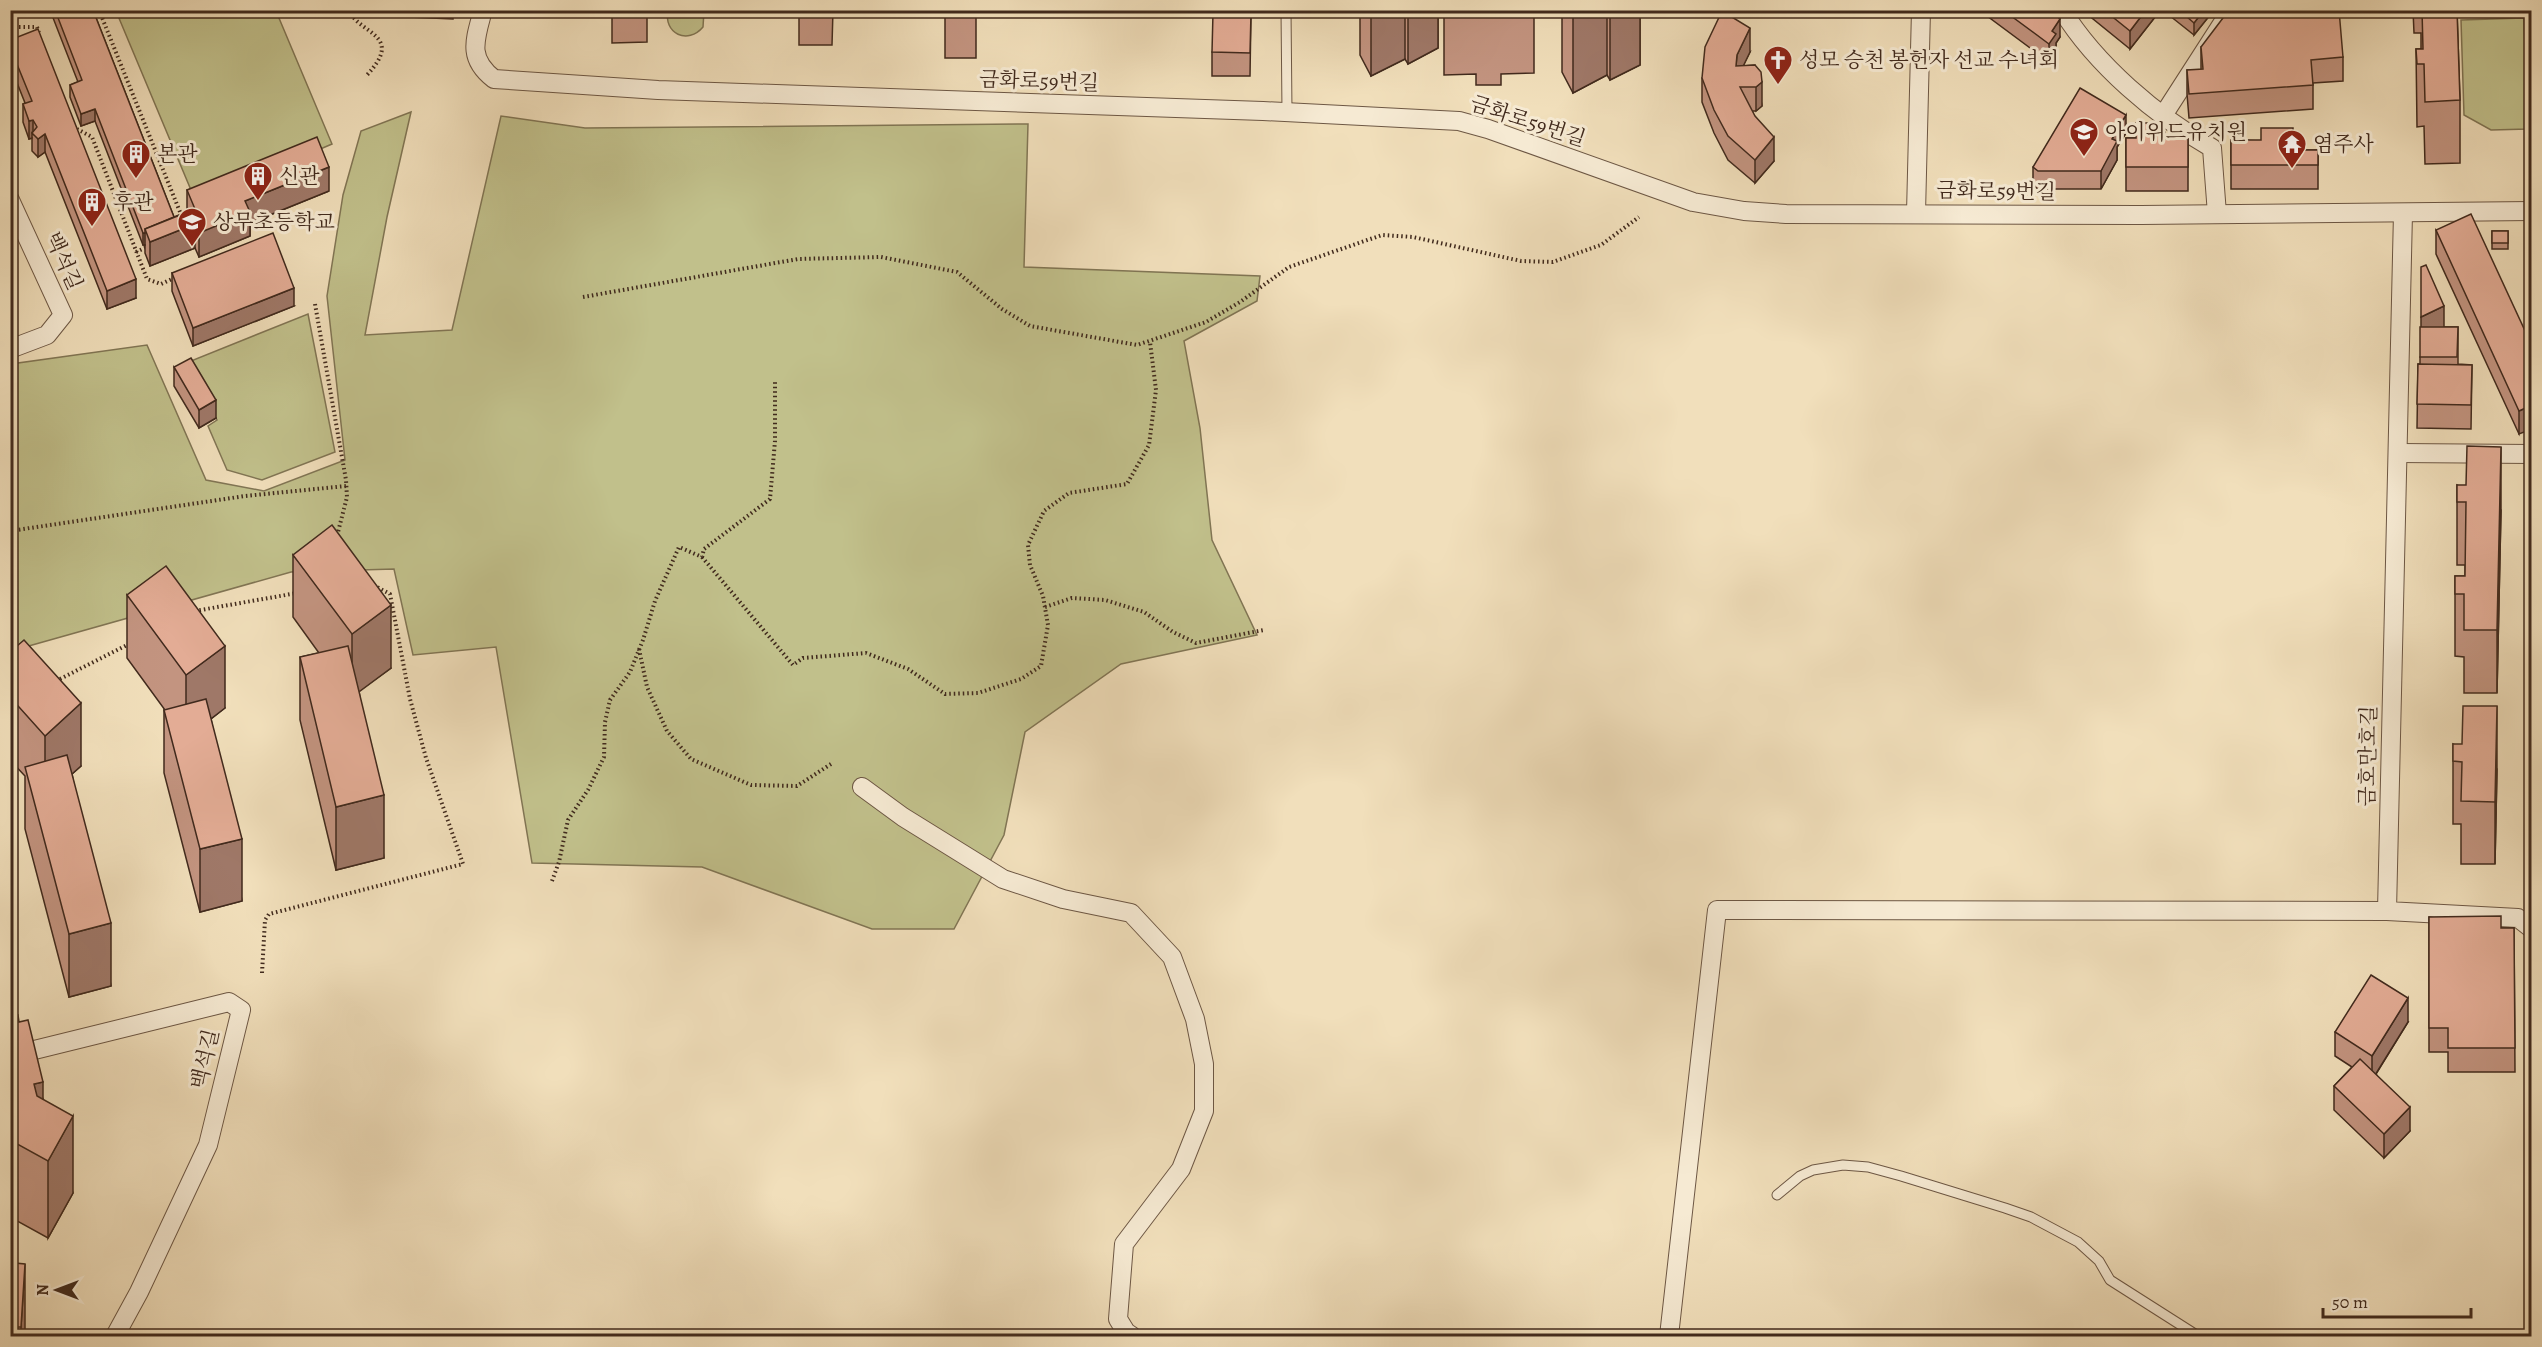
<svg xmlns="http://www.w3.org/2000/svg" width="2542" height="1347" viewBox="0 0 2542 1347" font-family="Alegreya,'Noto Serif KR',serif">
<rect width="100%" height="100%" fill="#f1dfbb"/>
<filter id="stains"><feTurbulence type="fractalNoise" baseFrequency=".00333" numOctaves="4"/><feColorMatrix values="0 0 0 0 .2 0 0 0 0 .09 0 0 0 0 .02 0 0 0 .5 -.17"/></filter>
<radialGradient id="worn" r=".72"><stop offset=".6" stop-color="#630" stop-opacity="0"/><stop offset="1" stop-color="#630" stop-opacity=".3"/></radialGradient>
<!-- green -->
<g fill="#c1c08b" stroke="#817554" stroke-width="1.5">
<path d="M668,10L704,11L703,27C688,45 663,34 668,10Z"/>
<path d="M116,11H276L332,144L196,202Z"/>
<path d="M2524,18L2528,129L2491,130L2464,115L2461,20Z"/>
<path d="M411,112L387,217L365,335L452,330L501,116L585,128L1028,124L1024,267L1260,276L1257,301L1184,341L1200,428L1212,540L1257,635L1121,664L1025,732L1004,835L954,929H872L702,867L532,863L496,647L413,655L394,569L291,572L11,651V364L147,345L206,480L264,491L345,460L327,296L343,195L361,131Z"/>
<path d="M308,314L335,452L262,480L227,470L208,426L217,420L191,374L176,367Z"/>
</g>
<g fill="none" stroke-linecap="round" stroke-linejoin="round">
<!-- lane casing -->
<g stroke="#6d5744" stroke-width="11">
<g id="lane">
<path d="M1286,10L1287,112"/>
<path d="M1777,1195L1800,1176L1813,1170L1843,1165L1868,1167L1901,1176L2005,1208L2031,1217L2078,1242L2099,1261L2110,1280L2198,1336"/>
</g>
</g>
<!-- street casing -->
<g stroke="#6d5744" stroke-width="20">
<g id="street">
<path d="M483,10C475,40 467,58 494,79L658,90L1263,111L1459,121L1488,129L1693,202L1744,211L1786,214L2141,215L2532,211"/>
<path d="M2062,10C2096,65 2156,116 2212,148L2217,214"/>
<path d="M2164,114L2231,10"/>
<path d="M10,200L63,315L47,335L10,349"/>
<path d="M1916,213L1921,10"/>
<path d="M2403,213L2387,911L2518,918L2532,929"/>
<path d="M2399,453L2532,454"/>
<path d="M862,787L903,817L1003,879L1063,899L1131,913L1172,957L1195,1019L1204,1064V1111L1181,1169L1124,1244L1118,1319L1126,1332L1132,1336"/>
<path d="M10,1056L229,1002L241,1010L208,1145L139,1292L115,1336"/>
<path d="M1669,1336L1717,910L2387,911"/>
</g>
</g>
<!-- path -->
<g stroke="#412a1d" stroke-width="4" stroke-dasharray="1.5 3" stroke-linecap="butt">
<path d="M99,10L182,217"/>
<path d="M349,10C359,35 406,34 366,76"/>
<path d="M10,27H37L39,33"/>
<path d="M77,129L92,137L147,279L161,284L174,278"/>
<path d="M136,252L149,246"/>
<path d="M583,297L798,259L881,257L957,272L1002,309L1030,326L1137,345L1206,322L1240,302L1289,267L1382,235L1413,237L1521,261L1553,262L1601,245L1639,217"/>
<path d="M315,304L346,480L347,497L337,536"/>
<path d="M10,531L245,496L346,486"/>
<path d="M702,557L793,665L803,658L866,653L908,669L945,694L978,693L1021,679L1041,666L1048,625L1043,596L1030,565L1028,545L1044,511L1069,493L1127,484L1149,445L1156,390L1150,342"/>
<path d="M1045,607L1072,598L1105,600L1144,612L1173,632L1196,643L1264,630"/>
<path d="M195,611L297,593"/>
<path d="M639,649L647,687L667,731L691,759L751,785L797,786L831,764"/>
<path d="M56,681L129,644"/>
<path d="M552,881L559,862L568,820L588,790L604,757L605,722L610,700L630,672L643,640L655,601L679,547L702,557L704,549L770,499L775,441V381"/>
<path d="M262,973L265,920L269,914L463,864L426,758L410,699L390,594L375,586"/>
</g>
<!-- lane -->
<use href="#lane" stroke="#f6ead3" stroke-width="9"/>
<!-- street -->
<use href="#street" stroke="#f6ead3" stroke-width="18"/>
</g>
<!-- wall -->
<g fill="#c39480" stroke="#412a1d" stroke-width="1.5">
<path d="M50,10H93L174,217L187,212V190L329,191L250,223V236L199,257L195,248L150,266L145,253V245H143L95,121L81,126L70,97V85L78,82Z"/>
<path d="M409,10H453V19L409,17Z"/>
<path d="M612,10H647V42L612,43Z"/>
<path d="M799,10H833L832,45H799Z"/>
<rect x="945" y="10" width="31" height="48"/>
<path d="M1360,10H1438V48L1408,64L1405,59L1371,76L1360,55Z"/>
<path d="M1444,10H1534V73L1501,74V85H1476V74L1444,75Z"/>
<path d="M1562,10H1640V65L1610,80L1607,75L1573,93L1562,72Z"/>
<path d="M1979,10H2049L2060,37L2056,43V52L2049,62Z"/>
<path d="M2082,10H2159V12L2130,49Z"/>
<path d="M2165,10H2214L2194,35L2165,12Z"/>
<path d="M2413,10H2457L2460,100V163L2425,164L2424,126L2417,127L2416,49H2421V33H2414Z"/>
<path d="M1251,13L1250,76H1212V52Z"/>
<path d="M10,40L136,298L107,309L45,152L38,157L32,151V138L29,139L23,122V104L25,103L10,65Z"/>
<path d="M2201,47L2343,57V81L2313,83V109L2189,118L2187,94V70H2201Z"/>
<path d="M1750,52L1743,66L1755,65L1762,106L1756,111H1752L1774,161L1755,183L1728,160L1714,133L1702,102V78Z"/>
<path d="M2159,132L2165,139H2188V191H2126V138H2136Z"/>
<path d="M2126,133L2117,147V160L2101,189H2038L2033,185V167Z"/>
<path d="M2231,140L2293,142L2304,150H2318V189H2231Z"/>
<path d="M2436,230L2532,346L2519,434L2436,254Z"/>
<rect x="2492" y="231" width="16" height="18"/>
<path d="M172,273L294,306L193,346L172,291Z"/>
<path d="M2444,327H2458V364L2472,365L2471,429L2417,428L2418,364H2420V357Z"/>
<path d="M174,367L216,418L199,428L174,386Z"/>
<path d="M2457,485L2501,510L2497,693H2464V657L2455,656V576H2465V565H2457Z"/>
<path d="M293,555L391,668L359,691L384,858L336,870L300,720V657L319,653L293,617Z"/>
<path d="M127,595L225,708L211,719L242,901L200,912L164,773V710H165L127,658Z"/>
<path d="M10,652L81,766L72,774L111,986L69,997L25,829V776L10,760Z"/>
<path d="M2453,744L2497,769L2495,864H2461V824H2453Z"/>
<path d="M2429,917L2501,928H2514L2515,1072H2448V1052H2429Z"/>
<path d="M10,1017L43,1099L73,1193L48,1238L12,1218L10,1219Z"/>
<path d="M2408,1022L2376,1074L2410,1131L2384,1158L2334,1110V1086L2352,1067L2335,1056V1032Z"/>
<path d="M10,1257L15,1263L25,1336H10Z"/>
</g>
<!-- shaded-wall -->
<g fill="#9f7868" stroke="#412a1d" stroke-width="1.5">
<path d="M1377,10H1405V59L1371,76V13Z"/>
<path d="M1408,10H1438V48L1408,64Z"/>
<path d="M1584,10H1607V75L1573,93V16Z"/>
<path d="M1610,10H1640V65L1610,80Z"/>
<path d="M2146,10H2159V12L2130,49V31Z"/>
<path d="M2204,10H2214L2194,35V23Z"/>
<path d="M2060,19V37L2056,43V52L2049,62V44L2052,31Z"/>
<path d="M1750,28V52L1737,79L1736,66L1737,55Z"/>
<path d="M1762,82V106L1756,111V87Z"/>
<path d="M95,109V121L81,126V114Z"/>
<path d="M2126,115V133L2117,147V160L2101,189V171L2112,139Z"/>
<path d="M33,120V134L32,133V138L29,139V121Z"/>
<path d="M45,134V152L38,157V139Z"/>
<path d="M1774,137V161L1755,183V160Z"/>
<path d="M329,167V191L250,223V236L199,257V233L245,201Z"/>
<path d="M195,224V248L150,266V242Z"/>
<rect x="143" y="233" width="2" height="12"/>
<path d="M136,279V298L107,309V291Z"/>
<path d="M294,288V306L193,346V328Z"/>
<path d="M2444,306V330L2421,341V317Z"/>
<path d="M216,400V418L199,428V410Z"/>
<path d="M2532,405V429L2519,434V411Z"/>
<path d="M2501,447V510L2497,693V630Z"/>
<path d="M391,605V668L352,697V634Z"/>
<path d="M225,646V708L186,738V675Z"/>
<path d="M81,703V766L45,798V736Z"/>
<path d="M2497,706V769L2495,864V802Z"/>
<path d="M384,795V858L336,870V807Z"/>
<path d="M242,839V901L200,912V849Z"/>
<path d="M111,923V986L69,997V934Z"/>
<path d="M2408,998V1022L2372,1080V1056Z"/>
<path d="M43,1082V1158L34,1084Z"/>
<path d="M2410,1107V1131L2384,1158V1134Z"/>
<path d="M73,1116V1193L48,1238V1161Z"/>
<path d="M12,1141V1218L10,1219V1142Z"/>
<path d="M25,1264V1336H21V1327Z"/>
</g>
<!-- building -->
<g fill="#e3ac95" stroke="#412a1d" stroke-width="1.5">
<path d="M55,10H93L174,217L145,229V233H143L95,109L81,114L70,85L82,80Z"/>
<path d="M1570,10H1584L1573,16Z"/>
<path d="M2003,10H2049L2060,19L2052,31L2056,34L2049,44Z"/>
<path d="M2104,10H2146L2130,31Z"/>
<path d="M2179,10H2204L2194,23Z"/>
<path d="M2229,10H2339L2343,57L2311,60L2313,85L2189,94L2187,70L2203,69L2201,47Z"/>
<path d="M2422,10H2457L2460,100L2425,102L2424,64H2417L2416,49H2423Z"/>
<path d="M1722,11L1750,28L1737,55L1736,66L1755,65L1761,72L1762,82L1756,87H1740L1755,116L1774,137L1755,160L1728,136L1714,110L1702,78L1705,47Z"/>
<path d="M1213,13H1251L1250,53L1212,52Z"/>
<path d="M38,29L136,279L107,291L45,134L38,139L32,133L37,127L33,120L29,121L23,104L32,101L10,47V40Z"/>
<path d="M2080,88L2126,115L2112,139L2117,141L2101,171H2038L2033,167Z"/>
<path d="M2136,123H2159V132H2165V139H2188V167H2126V138H2136Z"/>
<path d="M2261,128H2293V142H2304V150H2318V165H2231V140H2261Z"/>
<path d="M317,137L329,167L245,201L250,212L199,233L195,224L150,242L145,229L195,209L187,190Z"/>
<path d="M2471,214L2532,346V405L2519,411L2436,230Z"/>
<rect x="2492" y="231" width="16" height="12"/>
<path d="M273,233L294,288L193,328L172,273Z"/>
<path d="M2426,265L2444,306L2421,317V267Z"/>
<path d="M2420,327H2458L2457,357H2420Z"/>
<path d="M191,358L216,400L199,410L174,367Z"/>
<path d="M2418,364L2472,365L2471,405L2417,404Z"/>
<path d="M2467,446L2501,447L2497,630H2464V594H2455V576H2465L2466,502H2457V485H2466Z"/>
<path d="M332,525L391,605L352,634L293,555Z"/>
<path d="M166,566L225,646L186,675L127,595Z"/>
<path d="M24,640L81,703L45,736L10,697V652Z"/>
<path d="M348,646L384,795L336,807L300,657Z"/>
<path d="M206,699L242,839L200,849L164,710Z"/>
<path d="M2463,706H2497L2495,802L2461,801L2462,762L2453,761V744H2462Z"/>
<path d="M67,755L111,923L69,934L25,767Z"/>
<path d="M2501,916V928H2514L2515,1048H2448V1028H2429V917Z"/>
<path d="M2371,975L2408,998L2372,1056L2335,1032Z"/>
<path d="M18,1015L19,1022L28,1020L43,1082L34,1084L37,1096L73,1116L48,1161L12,1141L10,1142V1111L15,1103L10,1099V1017Z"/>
<path d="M2360,1059L2410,1107L2384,1134L2334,1086Z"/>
<path d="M10,1257L15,1258V1263L25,1264L21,1327H10Z"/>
</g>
<!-- icons -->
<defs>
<g id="church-pin" transform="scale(1.5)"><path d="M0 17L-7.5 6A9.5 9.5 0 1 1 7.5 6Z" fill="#8f2418" stroke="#f6ead3"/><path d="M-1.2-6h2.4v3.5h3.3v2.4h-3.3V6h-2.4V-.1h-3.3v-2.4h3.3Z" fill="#fff"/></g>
<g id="school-pin" transform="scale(1.5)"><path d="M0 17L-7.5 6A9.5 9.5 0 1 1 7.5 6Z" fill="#8f2418" stroke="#f6ead3"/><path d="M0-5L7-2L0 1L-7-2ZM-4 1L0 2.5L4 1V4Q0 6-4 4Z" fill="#fff"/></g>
<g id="temple-pin" transform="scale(1.5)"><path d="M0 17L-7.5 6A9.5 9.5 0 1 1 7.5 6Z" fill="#8f2418" stroke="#f6ead3"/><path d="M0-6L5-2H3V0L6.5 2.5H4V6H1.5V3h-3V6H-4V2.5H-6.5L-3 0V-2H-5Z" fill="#fff"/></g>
<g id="building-pin" transform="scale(1.5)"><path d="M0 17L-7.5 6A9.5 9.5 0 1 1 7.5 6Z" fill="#8f2418" stroke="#f6ead3"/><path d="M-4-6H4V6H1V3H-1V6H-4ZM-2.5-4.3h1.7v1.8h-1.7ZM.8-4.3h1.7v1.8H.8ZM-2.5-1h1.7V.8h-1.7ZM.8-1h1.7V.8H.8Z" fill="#fff"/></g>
</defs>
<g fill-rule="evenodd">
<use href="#church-pin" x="1778" y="60"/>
<use href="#school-pin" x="2084" y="132"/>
<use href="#temple-pin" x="2292" y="144"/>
<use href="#building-pin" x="136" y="154"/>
<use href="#building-pin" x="258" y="176"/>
<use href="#building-pin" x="92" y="202"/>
<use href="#school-pin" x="192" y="222"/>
</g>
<g text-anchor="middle" stroke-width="6" stroke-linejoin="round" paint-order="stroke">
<!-- poi labels -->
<g font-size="21" fill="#412a1d" stroke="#f6ead3" text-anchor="start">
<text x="1799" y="67">성모 승천 봉헌자 선교 수녀회</text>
<text x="2105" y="139">아이위드유치원</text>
<text x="2313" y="151">염주사</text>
<text x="157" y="161">본관</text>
<text x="279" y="183">신관</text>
<text x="113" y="209">후관</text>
<text x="213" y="229">상무초등학교</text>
</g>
<!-- street labels -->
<g font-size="21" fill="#412a1d" stroke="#f6ead3">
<text transform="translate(1039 81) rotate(2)" y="7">금화로59번길</text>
<text transform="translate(1528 121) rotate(18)" y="7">금화로59번길</text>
<text transform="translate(1996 191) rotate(1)" y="7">금화로59번길</text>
<text transform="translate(64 261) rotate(66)" y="7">백석길</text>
<text transform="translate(2368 756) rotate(-89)" y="7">금호만호길</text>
<text transform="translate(205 1059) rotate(-77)" y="7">백석길</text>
</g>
</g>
<!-- margin -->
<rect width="2542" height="1347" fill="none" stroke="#f1dfbb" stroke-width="36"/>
<rect x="12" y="12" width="2518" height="1323" fill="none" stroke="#412a1d" stroke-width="3"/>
<rect x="18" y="18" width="2506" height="1311" fill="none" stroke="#412a1d" stroke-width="1.5"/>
<!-- north arrow -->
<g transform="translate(57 1290) rotate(270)" stroke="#f6ead3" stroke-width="4.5" paint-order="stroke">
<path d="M0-4.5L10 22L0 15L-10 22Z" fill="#412a1d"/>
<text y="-9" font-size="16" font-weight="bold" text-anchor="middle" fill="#412a1d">N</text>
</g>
<!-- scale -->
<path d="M2323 1308v9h148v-9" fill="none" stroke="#412a1d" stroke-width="3"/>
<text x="2332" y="1308" font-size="18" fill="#412a1d" stroke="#f6ead3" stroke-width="4.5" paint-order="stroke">50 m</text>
<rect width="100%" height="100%" filter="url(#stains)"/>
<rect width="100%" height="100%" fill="url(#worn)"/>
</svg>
